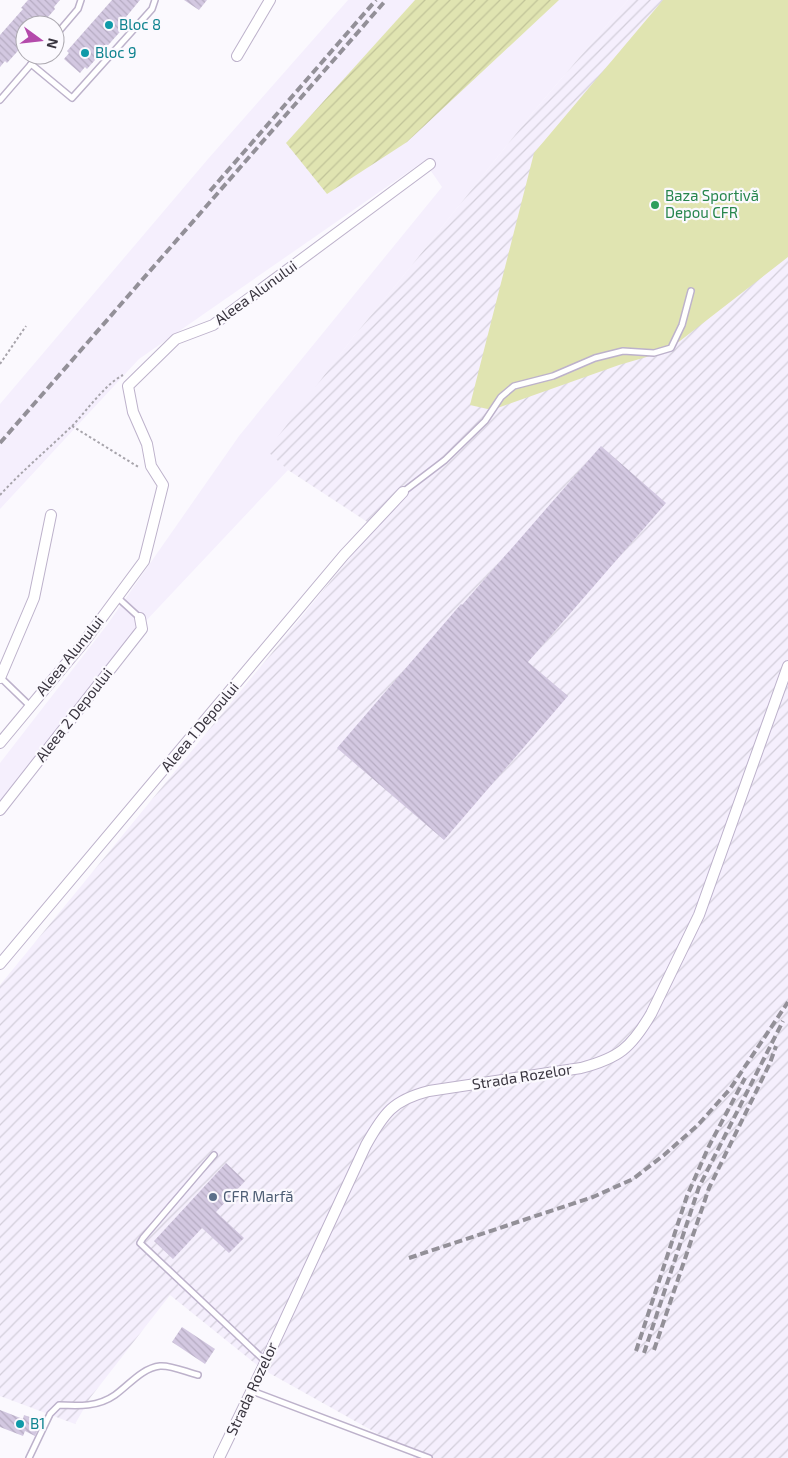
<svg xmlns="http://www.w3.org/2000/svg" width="788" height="1458" viewBox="0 0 788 1458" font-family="'Exo 2',sans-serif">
<defs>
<pattern id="industrial-furrows" width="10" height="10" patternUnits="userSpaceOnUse" patternTransform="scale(1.25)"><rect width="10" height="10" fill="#f5effd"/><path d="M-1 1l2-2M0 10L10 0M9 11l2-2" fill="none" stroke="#d3ceda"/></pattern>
<pattern id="garden-furrows" width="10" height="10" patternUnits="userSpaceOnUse" patternTransform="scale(1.25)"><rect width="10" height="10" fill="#e0e4b1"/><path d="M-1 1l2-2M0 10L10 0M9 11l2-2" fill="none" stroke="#c1c499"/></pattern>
<pattern id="building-back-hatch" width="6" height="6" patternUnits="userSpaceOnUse" patternTransform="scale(1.25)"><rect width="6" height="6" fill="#d3c8e1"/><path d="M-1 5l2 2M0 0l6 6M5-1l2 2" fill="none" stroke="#b6acc2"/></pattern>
</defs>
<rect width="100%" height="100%" fill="#fbf9fe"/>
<!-- built -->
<path fill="#f5effd" d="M348,0H628L534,111L396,285L354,336L268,451L288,470L127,641L0,801V763L107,625L239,436L442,187L424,161L139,359L0,509V404L208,159Z"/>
<!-- industrial -->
<path fill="url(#industrial-furrows)" d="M628,0H788V1458H413L414,1454L262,1369L170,1295L90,1398L75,1424L0,1396V985L375,527L288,470L267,451L354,336L396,285L534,111Z"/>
<!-- garden -->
<path fill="url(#garden-furrows)" d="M415,0H559L407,142L327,194L286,143Z"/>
<!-- pitch -->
<path fill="#e0e4b1" d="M663,0H788V257L667,351L619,365L492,410L470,405L534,153Z"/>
<!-- building -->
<g fill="url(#building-back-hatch)">
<path d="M28,0H60L54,7L55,9L41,25H25V43L7,63L5,61L0,67V35L23,9L21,8Z"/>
<path d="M112,0H140L126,17L129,19L124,24L126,25L87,69L85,67L80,73L64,59L69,53L67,51Z"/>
<path d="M184,0H207L199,10Z"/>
<path d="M601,446L666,503L528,662L568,696L444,840L337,748L461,604L462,605Z"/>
<path d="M226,1163L245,1181L216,1212L244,1238L229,1253L202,1228L173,1259L154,1241Z"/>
<path d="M182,1327L215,1349L205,1364L172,1342Z"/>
<path d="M0,1410L23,1419L24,1415L41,1421L35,1436L25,1431L23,1436L0,1427Z"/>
</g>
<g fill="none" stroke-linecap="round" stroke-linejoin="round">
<!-- service casing -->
<g stroke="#bdb2cb" stroke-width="8">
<g id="service">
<path d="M55,36L78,9L81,0"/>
<path d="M31,64L72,98L152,9L155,0"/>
<path d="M0,100L39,55"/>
<path d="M403,492L445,460L485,421L501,397L514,386L553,376L595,358L623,351L654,353L671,348L682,325L691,291"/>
<path d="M117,597L140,618"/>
<path d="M1,678L30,706"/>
<path d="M214,1155L143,1238L140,1243L265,1361"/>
<path d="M252,1391L429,1458"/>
<path d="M29,1458L50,1414L59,1405C79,1406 98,1407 115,1395C129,1385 142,1368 160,1366C171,1365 186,1372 198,1375"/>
</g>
</g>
<!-- minor casing -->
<g stroke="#bdb2cb" stroke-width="12">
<g id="minor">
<path d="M237,56L270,0"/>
<path d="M0,678L34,598L51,515"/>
<path d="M0,743L84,642L144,561L163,485L151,466L147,444L133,412L128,386L176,339L213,325L430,164"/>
<path d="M0,810L142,629L140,618"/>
<path d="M0,964L344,555L403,492"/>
<path d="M219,1458L262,1369L366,1145C384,1113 393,1100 429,1091L581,1068C619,1058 631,1048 651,1014L699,915L788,666"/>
</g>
</g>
<!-- path -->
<g stroke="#a7a4ab" stroke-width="2" stroke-dasharray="2.5 2.5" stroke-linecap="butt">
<path d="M0,364L26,326"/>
<path d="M72,426L140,468"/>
<path d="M0,495C22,471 47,450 71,427C86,412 104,385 123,375"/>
</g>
<!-- service -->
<use href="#service" stroke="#fff" stroke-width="5"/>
<!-- minor -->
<use href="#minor" stroke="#fff" stroke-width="10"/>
<!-- rail -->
<g stroke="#939098" stroke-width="4" stroke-dasharray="8 4" stroke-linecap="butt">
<path d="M210,191L376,0"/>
<path d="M0,443L386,0"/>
<path d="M409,1258L593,1197L633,1179L664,1155L698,1125L730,1089L788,1002"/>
<path d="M654,1350L709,1188L770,1063L776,1046"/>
<path d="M636,1351L687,1196L709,1146L745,1078"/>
<path d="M644,1353L699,1187L783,1021"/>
</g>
</g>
<!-- markers -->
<g fill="#0f9aa8" stroke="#fbf9fe" stroke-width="2">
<circle cx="109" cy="25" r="5"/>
<circle cx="85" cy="53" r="5"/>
<circle cx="20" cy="1424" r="5"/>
</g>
<circle fill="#2e9e5b" stroke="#fbf9fe" stroke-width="2" cx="655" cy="205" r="5"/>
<circle fill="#5c6f8a" stroke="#fbf9fe" stroke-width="2" cx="213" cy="1197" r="5"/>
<g text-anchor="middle" stroke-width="4.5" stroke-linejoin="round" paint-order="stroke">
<!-- culture labels -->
<g font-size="15" fill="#0d838f" stroke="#fbf9fe" text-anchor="start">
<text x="119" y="30">Bloc 8</text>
<text x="95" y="58">Bloc 9</text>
<text x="30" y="1429">B1</text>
</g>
<!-- leisure labels -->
<g font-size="15" fill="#27864d" stroke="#fbf9fe" text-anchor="start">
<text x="665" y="201">Baza Sportivă<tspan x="665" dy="17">Depou CFR</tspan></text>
</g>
<!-- street labels -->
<g font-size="15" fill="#38343e" stroke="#fbf9fe">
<text transform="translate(256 293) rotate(-36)" y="5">Aleea Alunului</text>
<text transform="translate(70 656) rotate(-51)" y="5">Aleea Alunului</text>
<text transform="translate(74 715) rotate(-52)" y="5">Aleea 2 Depoului</text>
<text transform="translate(200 727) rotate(-50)" y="5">Aleea 1 Depoului</text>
<text transform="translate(522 1077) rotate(-9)" y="5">Strada Rozelor</text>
<text transform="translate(252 1389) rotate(-65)" y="5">Strada Rozelor</text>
</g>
<!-- service labels -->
<g font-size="15" fill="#4e5e75" stroke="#fbf9fe" text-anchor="start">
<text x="223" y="1202">CFR Marfă</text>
</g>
</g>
<!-- north arrow -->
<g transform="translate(40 40) rotate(105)"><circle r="24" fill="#fbf9fe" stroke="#adaab1"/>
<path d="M0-4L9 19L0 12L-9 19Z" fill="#b44aab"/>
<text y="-8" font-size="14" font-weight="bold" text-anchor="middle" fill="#38343e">N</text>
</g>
</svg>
